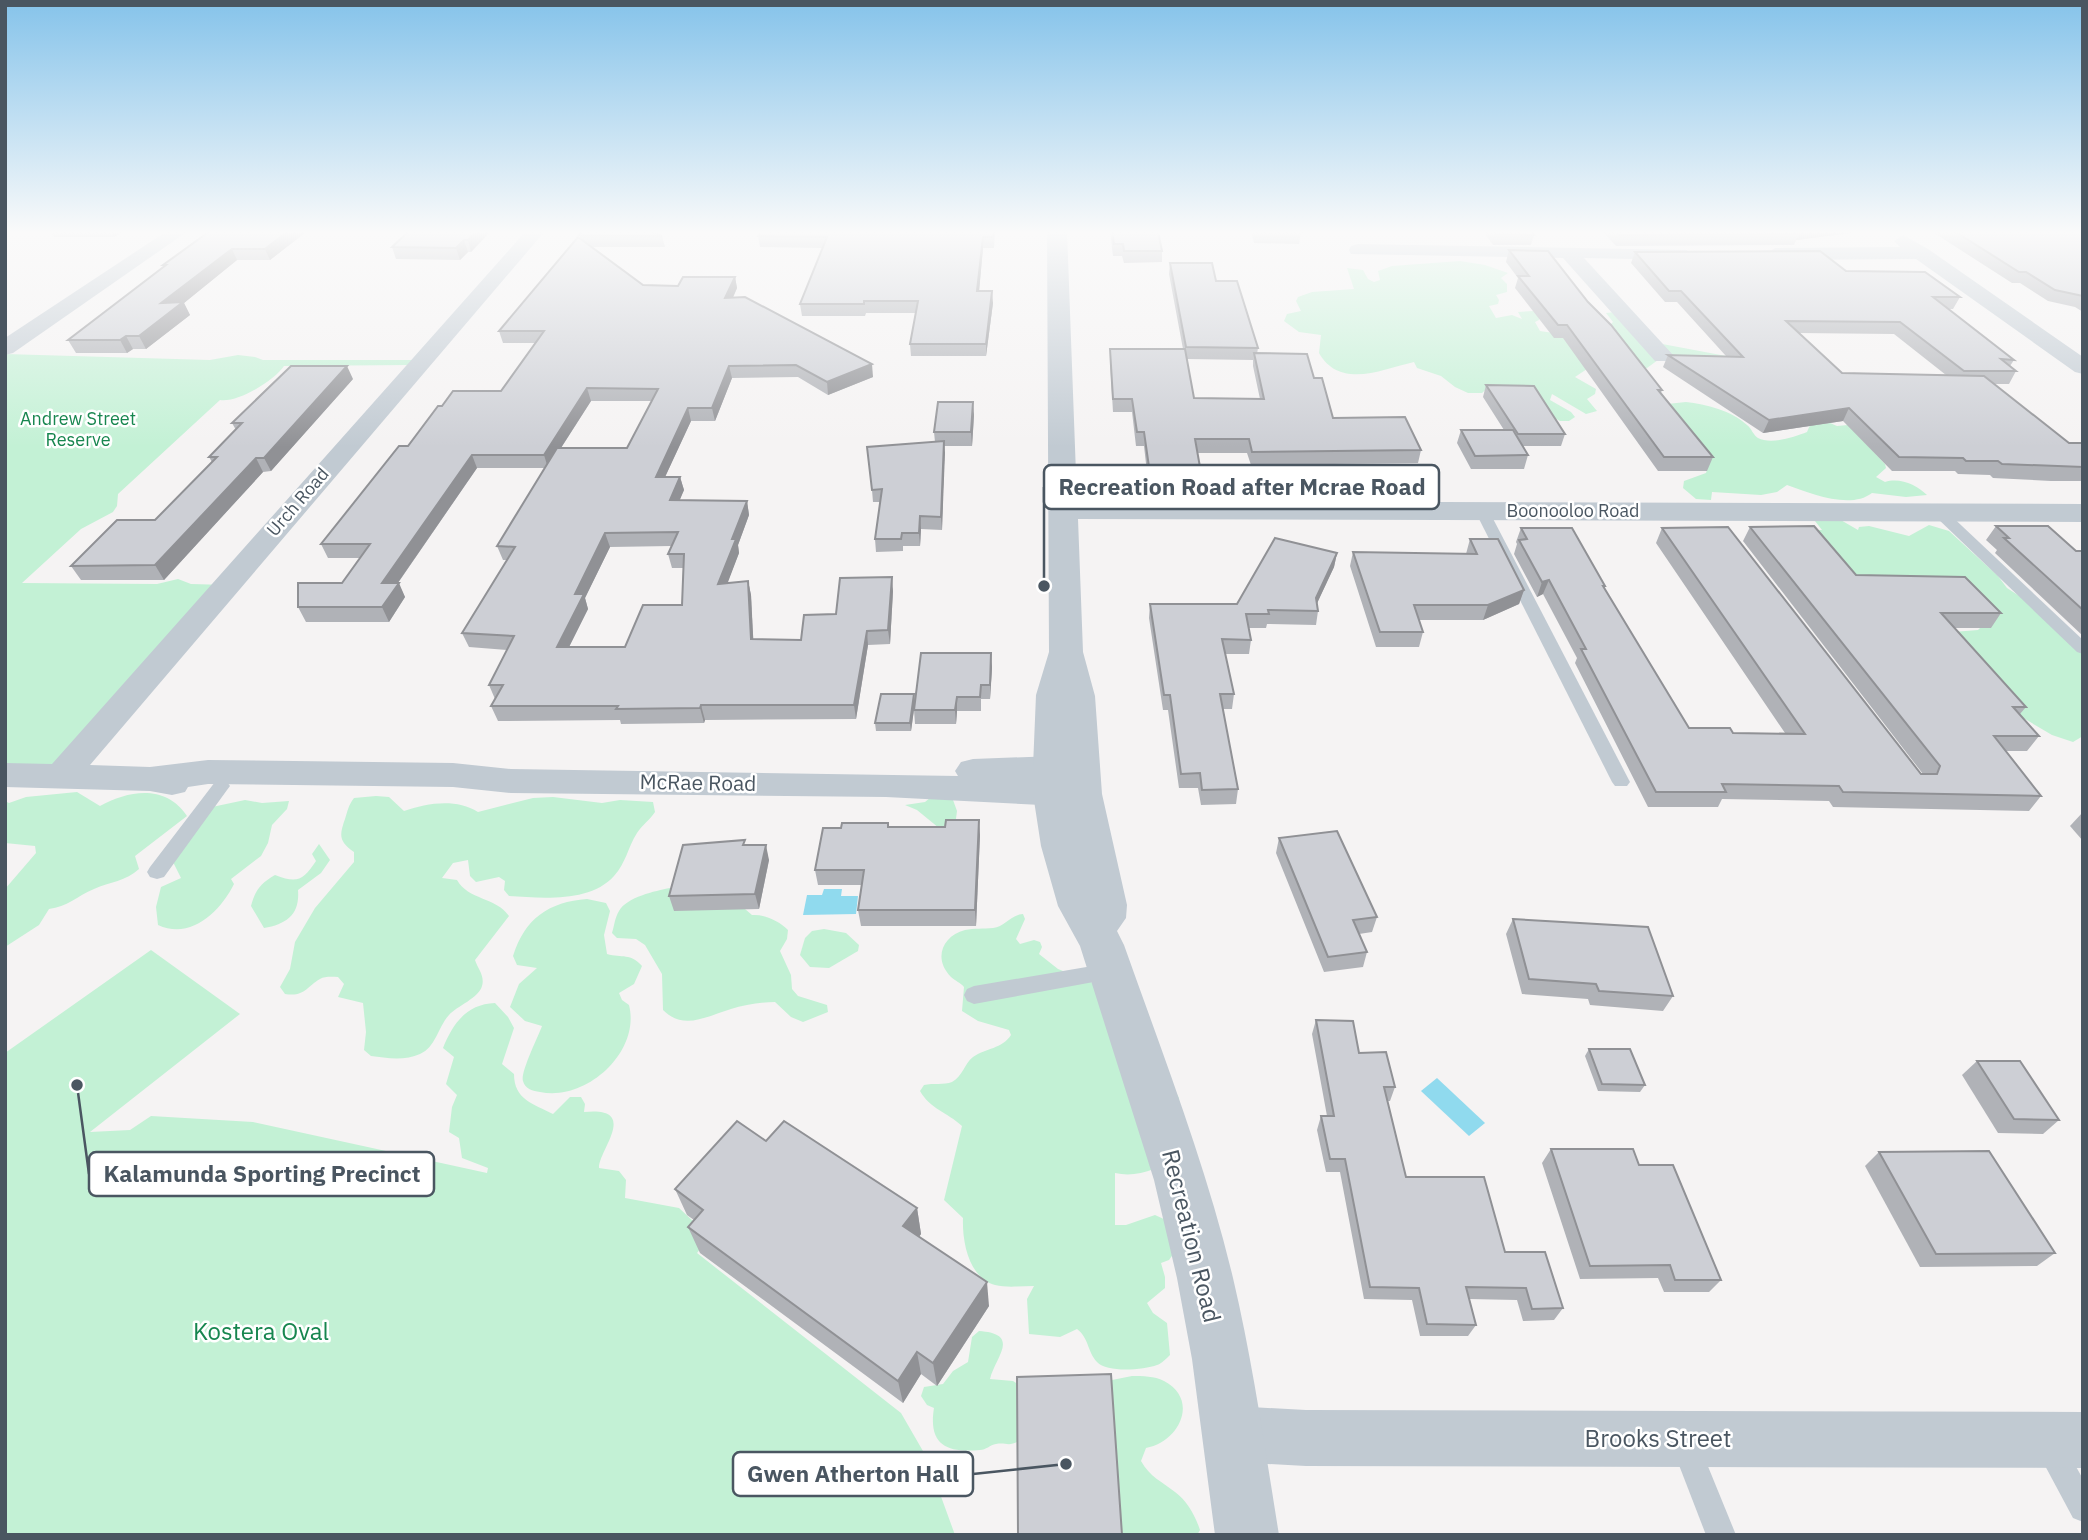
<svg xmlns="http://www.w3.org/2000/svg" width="2088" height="1540" viewBox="0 0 2088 1540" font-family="'IBM Plex Sans',sans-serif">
<rect width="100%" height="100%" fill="#f5f3f3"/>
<!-- green -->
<g fill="#c3f1d5">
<path d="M1460,261L1485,265L1508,273L1501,278L1507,284V292L1496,295L1499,300L1498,304L1489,306L1496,318L1512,315L1522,319L1518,312L1533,311L1539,316V320L1535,322L1540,331C1559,334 1600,338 1613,322L1606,313L1615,312L1657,343L1726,356L1658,360L1647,368L1587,369L1575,377L1596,389L1595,394L1587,399L1597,411L1586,414L1552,394L1550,400L1571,412L1575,417L1569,421H1560L1511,393L1491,385L1482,393H1468L1455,387L1441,376L1417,368L1414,362C1383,369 1340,390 1319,353L1321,335L1299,332L1284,321L1287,314L1301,311L1296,301L1298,297L1312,292L1354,289L1347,268L1363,270L1368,279L1374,282L1380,280L1378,271L1392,266Z"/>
<path d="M5,354L210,360L238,355L255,357L263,360H415L410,365L284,366C275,380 238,403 220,400L118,494L117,506L113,512L81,529L22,583L157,584L178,579L191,584L227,585L62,775H5Z"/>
<path d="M1686,402C1706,404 1732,411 1747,425C1752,429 1753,435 1758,438C1771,445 1794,437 1807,432L1810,425L1830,423L1837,426L1848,425L1885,464L1886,468L1876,477L1885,482C1900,477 1917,485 1927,495L1906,497L1872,493C1850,510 1810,493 1787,485L1777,492L1761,495L1712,492L1711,500L1696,499L1683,488L1684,481L1706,473L1708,467L1667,404Z"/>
<path d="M1839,519L1858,530L1859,527L1869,526L1909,536L1929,525L1949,531L1998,576L2007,588L2027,601L2083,655V736L2073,742L2052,735L2008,709L1953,632L1978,630L1982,626L1904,615L1801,530H1822L1815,521Z"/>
<path d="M77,792L100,806C129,790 166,784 187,816L135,856L139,869C126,881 110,882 94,889C77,896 67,907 49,909L39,925L5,947V889L36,853L35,846L5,843V801L9,803L26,797Z"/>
<path d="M376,796L389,797L404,811C427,803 456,798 478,812L533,798L553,797L602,803L620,800L653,802L655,812C650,820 642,825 637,833C628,847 626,863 614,876C590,903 541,898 509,896L504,890L505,881L499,877L476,882L470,876L468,860L453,863L442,878L457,880C468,900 496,897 509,916L475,960C478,969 485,976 482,986C479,998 457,1006 449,1015C438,1027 436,1047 420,1054C405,1061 386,1058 371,1056L364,1050L366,1032L363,1003L338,997L344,984L338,977C333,977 325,976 320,979C306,987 305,997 285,994L280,987L290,969L295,942L315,908L354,862V852C339,841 339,836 345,819C348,810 348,806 354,798Z"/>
<path d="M930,798L953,800L957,811L955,826L939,828L917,810L905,805L925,802Z"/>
<path d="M245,800L262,803L289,801L287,809L272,825L268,843L261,856L231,879L234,884C220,912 191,940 158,925L156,907L161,887L181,878L172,860L212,807Z"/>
<path d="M319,844L330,860L321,873L298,890C300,914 287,924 264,928L251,906C255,890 261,883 275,875C298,884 303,880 316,861L312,854Z"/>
<path d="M670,888L745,909L752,915C765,914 779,921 788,930L787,939L780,951L791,975L792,989L798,996L827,1005L828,1012L803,1022L791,1017L775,1002C761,1002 744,1005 731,1009C707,1016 684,1031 663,1010L662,974L645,945L636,939L617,938L612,933C614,927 615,917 619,911C627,897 655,891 670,888Z"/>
<path d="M587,899L606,903L610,911L604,935L607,954C622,958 631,953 642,966L634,984L619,993L622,1000L629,1005C641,1052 586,1102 540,1092C533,1091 525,1089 523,1081C520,1073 538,1037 542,1026L525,1021L510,1007L519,984L537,968L517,965L513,956C525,918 549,902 587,899Z"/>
<path d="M1023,914L1025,919L1016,939L1020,944L1034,940L1040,942L1042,947L1039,954L1058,969L1098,985L1169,1080L1179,1098L1180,1111L1154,1169C1141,1174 1128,1176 1115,1173V1225H1126L1155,1215L1166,1220L1174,1253L1169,1260L1161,1263L1165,1277V1288L1147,1303L1153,1313L1167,1323L1170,1355C1167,1358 1161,1364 1157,1365C1143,1370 1107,1373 1097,1362C1087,1351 1089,1338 1077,1329L1060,1337L1029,1334L1027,1299L1034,1286C1021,1286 1007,1288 995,1285C969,1278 962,1242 963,1218L944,1200L962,1126C947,1112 930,1109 920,1091L924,1085C933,1083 944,1085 952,1082C963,1076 964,1064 973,1057C986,1048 1002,1049 1011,1035L1009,1030L978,1021L962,1011L964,987C960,982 955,981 951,977C933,959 942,936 965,930C974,928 984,929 993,928C1005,927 1010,915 1023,914Z"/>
<path d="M824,929L846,933L859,945L858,951L829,968L810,967L800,955L805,938L812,931Z"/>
<path d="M151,950L240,1014L90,1132L130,1130L151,1116L253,1122L487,1173L488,1168L462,1158L459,1138L449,1132L452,1107L457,1095L446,1084L454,1057L443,1048C453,1023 467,1004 495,1003L508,1017L514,1028L502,1064L514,1074C514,1100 534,1104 553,1114L570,1097H581L585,1104L584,1112C641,1106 598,1151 599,1168L619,1171L626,1180L625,1198L679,1208L710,1237L697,1253L901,1413L927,1458L955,1535H5V1053Z"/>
<path d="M979,1331C1022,1334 995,1357 990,1379L1013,1381L1022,1387V1439C1009,1448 1007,1442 996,1444C990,1445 986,1450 980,1450C947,1453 928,1445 934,1408L927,1405L921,1396L924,1387L943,1384L953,1371L968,1362L972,1337Z"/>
<path d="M1132,1376C1143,1376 1154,1376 1164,1381C1200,1400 1179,1442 1146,1448L1141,1461C1150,1477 1161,1481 1175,1492C1187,1501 1195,1515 1200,1530L1197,1535H1106L1107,1381Z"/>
</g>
<!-- water -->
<g fill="#90daee">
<path d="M824,889H842L841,896H858L856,914L803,915L807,895H822Z"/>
<path d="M1437,1078L1485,1123L1469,1136L1421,1091Z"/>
</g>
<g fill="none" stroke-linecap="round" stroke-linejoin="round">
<!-- service -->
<g fill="#c1cad2" fill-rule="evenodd">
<path d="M1482,507L1489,511L1630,782L1627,786H1615L1612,782L1475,511Z"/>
<path d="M1940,509L1945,510L2083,640V654L2077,652L1935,516L1933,513Z"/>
<path d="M221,780L227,782L230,786L227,790L164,877L157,879L150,877L147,872L150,867L215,782Z"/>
<path d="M1110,963L1117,965L1120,971L1117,977L1110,979L974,1004L967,1001L964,995L967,989L974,986Z"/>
<path d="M1686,1433L1696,1437L1736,1535H1706L1672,1447L1676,1437Z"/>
<path d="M2049,1433L2059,1437L2083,1479V1522L2073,1518L2035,1447L2039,1437Z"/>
</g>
<!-- minor -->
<g fill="#c1cad2" fill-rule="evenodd">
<path d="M167,231H188L13,353L5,355V338Z"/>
<path d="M526,231H545L90,765L150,767L208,760L453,763L511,769L958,776L955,771L961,762L973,759L1081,755L1093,758L1098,767L1093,776L1055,780L1082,781L1095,785L1100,794L1095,803L1082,807L886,797L511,793L453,787L208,784L188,787L185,792L172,795L150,791L5,787V763L52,764Z"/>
<path d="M1903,235L1928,249L2083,357V374L2075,372L1916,259L1775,260L1766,254L1775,248L1900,247L1894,241Z"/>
<path d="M1358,244L1687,250L1689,254L1680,260L1584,258L1674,356L1671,361H1655L1563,258L1351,254L1349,250L1351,246Z"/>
<path d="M1233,1406L1306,1410L2083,1412V1468L1306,1466L1233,1462L1213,1454L1205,1434L1213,1414Z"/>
</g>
<!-- tertiary -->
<path fill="#c1cad2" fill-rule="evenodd" d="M1047,231H1067L1077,501L2083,504V522L1078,519L1083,652L1095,696L1102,794L1127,905L1126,918L1117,931L1124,945C1163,1055 1206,1165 1233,1278C1253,1363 1265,1449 1279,1535H1215L1192,1359L1177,1278L1154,1180L1080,946L1058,906L1041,846L1033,794V767L1036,695L1049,652Z"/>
</g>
<!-- wall -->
<g fill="#b0b2b7" fill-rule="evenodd">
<path d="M50,231H124L114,237H54Z"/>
<path d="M210,231H305L306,232L270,260H237L184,303L190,315L146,349H133L127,353H76L68,340L164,267L163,265Z"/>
<path d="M409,231H491L471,252H468L460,260L396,259L392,247Z"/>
<path d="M761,231H995L994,248H983L979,291L993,303L986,356H911L910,344L916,313H866L865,316H802L800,304L823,248L760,247L758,236Z"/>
<path d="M1110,231H1158L1162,251V262L1124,263L1122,256H1113Z"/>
<path d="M1251,231H1300L1301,232L1299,244L1254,243Z"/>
<path d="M1483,231H1531L1534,235L1531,245H1493Z"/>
<path d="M1602,231H1867L1796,240L1794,245L1616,246Z"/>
<path d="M1931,231H2083V312L2075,307L2048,301L2020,283H2012Z"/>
<path d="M579,235L662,236L665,247H591L643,285L678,286L735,277L737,288L733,298L873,377L828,395L798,377L732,378L715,421H691L665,477H680L684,490L679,500L747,501L749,515L738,545L739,553L727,583L748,581L751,595L753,639L801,640L836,614L893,591L890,644L868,645L856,719L705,720L704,723L621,724L620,720L498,721L491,706L495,699L489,685L507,650L469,647L462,633L507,560H503L497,546L545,468H477L398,583L405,597L389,622H306L298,607L342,583L360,558H328L321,544L408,446L442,406L501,391L535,343H503L499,331L580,238ZM591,401H652L627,448H561ZM671,546L668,554L672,568H683L682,605L625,647H569L588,609L585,598L610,547Z"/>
<path d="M1509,250L1588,302L1662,390L1661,393L1713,457L1707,471H1658L1563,338H1554L1515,288L1518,278L1506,262Z"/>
<path d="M1635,252L1846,271L1960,297L1953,309H1948L2014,360L2010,366L2016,371L2009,384H1994L2069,443H2083V481H2051L1993,478L1990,475L1958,474L1955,471H1892L1843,421L1763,433L1663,367L1668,355L1726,356L1677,302H1665L1631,263ZM1799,333L1894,334L1946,375L1842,373Z"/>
<path d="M1170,263L1216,281L1258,348L1257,354L1314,378L1333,418L1421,450L1418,463L1251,465L1247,453H1197L1200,467L1199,481H1148L1144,446H1136L1132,412H1113L1110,361V349H1183L1169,274ZM1187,359L1253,360V366L1260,399L1194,398Z"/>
<path d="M353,379L271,471L263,472L164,580H81L71,566L155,520L212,462L209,457L236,430L232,423Z"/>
<path d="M1486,385L1565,434L1561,446H1522L1528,455L1524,469H1471L1457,443L1461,430H1504L1483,397Z"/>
<path d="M974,415L972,446H944L942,530L921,529L920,546H903V551L876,552L875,539L880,502H873L872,490L935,442L934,432Z"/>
<path d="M1996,526L2076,551H2083V636L1995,553L1997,550L1986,540Z"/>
<path d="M1750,527L1856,575L2001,613L1991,628H1954L2026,707L2020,714L2039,736L2027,751H2006L2041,796L2029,811L1833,807L1829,801L1722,799L1718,807H1648L1575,663L1577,658L1543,594L1537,597L1514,554L1517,544L1516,542L1521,528L1605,586L1604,588L1689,728L1733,733H1785L1656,543L1662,528L1921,774H1923L1743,541Z"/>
<path d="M1470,539L1524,590L1519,604L1483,620H1419L1423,632L1419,647H1376L1350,566L1353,552L1466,554Z"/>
<path d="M1337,553L1334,567L1317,603L1318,611L1316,625L1267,624L1266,628H1249L1251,640L1249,654H1225L1234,694L1232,709H1223L1238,789L1236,804L1201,805L1198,788H1179L1168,710H1163L1149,618L1150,604H1237Z"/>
<path d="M992,667L990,699H981V711H957L956,724H915L914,710L911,731H876L875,723L914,694L915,701Z"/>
<path d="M2083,812V841L2070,826Z"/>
<path d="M888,823L889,827L980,835L976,926H861L858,910L862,885H818L815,870L841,828Z"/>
<path d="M1279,838L1377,917L1372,932L1359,934L1367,952L1363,967L1324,972L1276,853Z"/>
<path d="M746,845L769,860L759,909L674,911L669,896Z"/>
<path d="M1513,919L1673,996L1663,1011L1590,1005L1588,999L1522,994L1506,934Z"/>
<path d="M1316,1020L1359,1053L1395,1087L1390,1101H1387L1406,1177L1505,1252L1563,1308L1554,1320L1523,1321L1517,1300L1469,1299L1476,1325L1468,1336H1420L1412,1300L1364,1299L1340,1172H1326L1317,1130L1321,1116H1327L1312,1034Z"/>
<path d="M1589,1049L1645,1085L1640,1092L1598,1091L1585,1056Z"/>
<path d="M1977,1061L2059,1120L2043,1134L1998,1133L1962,1075Z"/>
<path d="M766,1141L917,1208L921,1234L919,1237L989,1306L937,1386L921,1374L903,1403L700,1253L688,1227L694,1220L687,1215L675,1189Z"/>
<path d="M1551,1149L1639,1165L1721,1280L1709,1292H1664L1658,1278L1580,1279L1542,1163Z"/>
<path d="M1879,1152L2055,1253L2037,1266L1920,1267L1865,1166Z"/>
</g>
<!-- shaded-wall -->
<g fill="#909195">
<path d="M111,231H124L114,237Z"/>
<path d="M288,231H305L306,232L270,260L265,249Z"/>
<path d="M476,231H491L471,252L468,240Z"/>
<path d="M1794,231H1867L1796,240L1799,234Z"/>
<path d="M983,237V248L978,303L977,291Z"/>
<path d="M464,240L468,252L460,260L456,248Z"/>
<path d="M232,249L237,260L184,303L190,315L146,349L139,336L161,303Z"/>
<path d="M735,277L737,288L727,310L725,298Z"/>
<path d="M992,291L993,303L986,356V344Z"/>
<path d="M126,336L133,349L127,353L120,340Z"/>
<path d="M872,364L873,377L828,395L827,382Z"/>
<path d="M347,366L353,379L271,471L264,458Z"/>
<path d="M729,366L732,378L715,421L712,408Z"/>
<path d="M587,388L591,401L548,468L544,455Z"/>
<path d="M973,402L974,415L972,446L971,432Z"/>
<path d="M688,408L691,421L659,490L656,477Z"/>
<path d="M1849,408L1843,421L1763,433L1769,420Z"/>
<path d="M944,441L945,453L942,530L941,517Z"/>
<path d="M472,455L477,468L388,597L382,583Z"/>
<path d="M256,458L263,472L164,580L155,565Z"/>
<path d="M680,477L684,490L674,514L670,500Z"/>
<path d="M747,501L749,515L738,545L739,553L722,598L718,584L732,539Z"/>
<path d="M920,516L921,529L920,546L919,533Z"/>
<path d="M605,533L610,547L585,598L588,609L562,661L557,647L575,594Z"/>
<path d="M1337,553L1334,567L1313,612L1316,598Z"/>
<path d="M892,577L893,591L890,644L888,630Z"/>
<path d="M1549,580L1543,594L1537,597L1542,582Z"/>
<path d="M748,581L751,595L754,653L751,639Z"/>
<path d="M399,583L405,597L389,622L382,607Z"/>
<path d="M1524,590L1519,604L1483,620L1488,605Z"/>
<path d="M867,631L868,645L856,719L854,705Z"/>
<path d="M991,653L992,667L990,699V685Z"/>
<path d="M914,694L915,702L911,731L910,723Z"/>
<path d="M957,697V711L956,724L955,710Z"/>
<path d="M701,705L705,720L704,723L700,708Z"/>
<path d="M979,820L980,835L976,926L975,910Z"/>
<path d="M766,845L769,860L759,909L755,894Z"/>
<path d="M917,1208L921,1234L908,1252L903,1226Z"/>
<path d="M987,1282L989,1306L937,1386L933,1363Z"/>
<path d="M917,1352L921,1374L903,1403L898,1381Z"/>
</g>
<!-- building -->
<g fill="#cdcfd5" stroke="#909195" stroke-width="2" fill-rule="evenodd">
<path d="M210,231H288L265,249H232L161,303L183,302L139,336H126L120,340H68L166,265H163Z"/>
<path d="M409,231H476L468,240H464L456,248L392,247Z"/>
<path d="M582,231H651L662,236L579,235Z"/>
<path d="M761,231H994L993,237H983L977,291H992L986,344H910L918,301H864V304H800L827,237L758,236Z"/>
<path d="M1112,231H1158L1162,251H1124L1123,244H1114Z"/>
<path d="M1256,231H1300L1301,232H1256Z"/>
<path d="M1494,231H1531L1534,235L1496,234Z"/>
<path d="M1615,231H1795L1799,234L1619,235Z"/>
<path d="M1954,231H2083V296L2055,290L2026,272H2019Z"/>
<path d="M578,237L643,285L678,286L683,277H735L725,298L745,297L872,364L827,382L796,365L729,366L712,408H688L656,477H680L670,500L747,501L732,539H736L718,584L748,581L751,639L801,640L804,615L836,614L840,578L892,577L888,630L867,631L854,705H701L700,708L616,709L618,706H491L503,685H489L514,636L462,633L515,547L497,546L557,448H627L658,389L587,388L544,455H472L382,583H399L382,607H298V583H342L370,544H321L399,446H408L438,406H442L453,391H501L544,331H499ZM678,532L668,554H684L682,605H643L625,647H557L584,594H575L605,533Z"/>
<path d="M1509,250L1548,251L1588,302L1611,325L1662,390H1658L1713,457H1664L1567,325H1558L1518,276H1529Z"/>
<path d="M1820,251L1846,271L1925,272L1960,297H1933L2014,360L2001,359L2016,371H1964L1900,322L1786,321L1842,373L1984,376L2069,443H2083V467L2002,464L1998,461H1966L1963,458L1899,457L1849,408L1769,420L1668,355L1743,357L1681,291H1669L1635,252Z"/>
<path d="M1170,263H1212L1216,281H1237L1258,348L1186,347Z"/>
<path d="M1110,349H1185L1194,398L1264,399L1254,353L1307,354L1314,378H1322L1333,418L1405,417L1421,450L1252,452L1249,439H1195L1200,467H1149L1144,432H1137L1132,399H1113Z"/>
<path d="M291,366H347L264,458H256L155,565L71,566L117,520H155L217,457H209L242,423H232Z"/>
<path d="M1486,385L1534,386L1565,434H1518Z"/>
<path d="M938,402H973L971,432H934Z"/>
<path d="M1461,430H1513L1528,455L1475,456Z"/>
<path d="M944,441L941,517L920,516L919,533H902L901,539H875L882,489L872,490L867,447Z"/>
<path d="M1814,526L1856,575L1965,577L2001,613H1941L2026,707H2013L2039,736H1994L2041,796L1843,792L1839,786L1722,784L1726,792H1656L1581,649H1586L1549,580L1542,582L1519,540L1527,539L1521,528H1572L1605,586H1603L1689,728H1730L1733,733L1805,734L1662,528L1728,527L1921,774H1937L1940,766L1750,527Z"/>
<path d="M1996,526H2048L2076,551H2083V610L2004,538H2009Z"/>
<path d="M1275,538L1337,553L1316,598L1318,611L1268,610L1269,614H1246L1251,640L1222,639L1234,694H1220L1238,789L1202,790L1200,773L1181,774L1170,695H1164L1150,604H1237Z"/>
<path d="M1470,539H1498L1524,590L1488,605H1414L1423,632H1380L1353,552L1477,554Z"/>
<path d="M921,653H991L990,685H981L980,697H957L955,710H914Z"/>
<path d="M881,694H914L910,723H875Z"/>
<path d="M946,820H979L975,910H858L864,870H815L823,828H841L842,823H888V827H945Z"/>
<path d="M1337,831L1377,917L1353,920L1367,952L1328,957L1279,838Z"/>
<path d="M745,840L743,845H766L755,894L669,896L683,845Z"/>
<path d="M1513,919L1648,927L1673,996L1599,991L1596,984L1529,979Z"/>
<path d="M1316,1020L1353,1021L1359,1053L1386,1052L1395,1087H1384L1406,1177H1484L1505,1252H1545L1563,1308L1532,1309L1526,1288L1466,1287L1476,1325L1427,1324L1419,1288L1370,1287L1345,1159H1330L1321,1116H1334Z"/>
<path d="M1589,1049H1630L1645,1085L1602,1084Z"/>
<path d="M1977,1061H2020L2059,1120L2014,1119Z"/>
<path d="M737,1121L766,1141L784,1121L917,1208L903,1226L987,1282L933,1363L917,1352L898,1381L688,1227L703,1210L675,1189Z"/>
<path d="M1551,1149H1633L1639,1165H1673L1721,1280H1675L1670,1265L1590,1266Z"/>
<path d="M1989,1151L2055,1253L1936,1254L1879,1152Z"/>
<path d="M1111,1374L1122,1535H1018L1017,1377Z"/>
</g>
<!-- sky -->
<linearGradient id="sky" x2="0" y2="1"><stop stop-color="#85c3ea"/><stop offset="0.52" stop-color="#fafafa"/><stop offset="1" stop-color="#fafafa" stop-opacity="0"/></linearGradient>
<rect width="2088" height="447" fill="url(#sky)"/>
<g text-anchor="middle" stroke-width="5" stroke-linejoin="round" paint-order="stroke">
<!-- far-park labels -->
<g font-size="18" fill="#17864f" stroke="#fff">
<text x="78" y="425">Andrew Street<tspan x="78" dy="21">Reserve</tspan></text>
</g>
<!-- far-street labels -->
<g font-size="18" fill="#4a5661" stroke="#fff">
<text transform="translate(298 502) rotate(-49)" y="6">Urch Road</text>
<text x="1573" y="517">Boonooloo Road</text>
</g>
<!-- street labels -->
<g font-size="21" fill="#4a5661" stroke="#fff">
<text transform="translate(698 783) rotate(1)" y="7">McRae Road</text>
</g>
<!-- near-street labels -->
<g font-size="24" fill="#4a5661" stroke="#fff">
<text transform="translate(1191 1236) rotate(76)" y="8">Recreation Road</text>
<text x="1658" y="1447">Brooks Street</text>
</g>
<!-- near-park labels -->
<g font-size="24" fill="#17864f" stroke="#fff">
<text x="261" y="1340">Kostera Oval</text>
</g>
</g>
<!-- callouts -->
<path fill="none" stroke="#4a5661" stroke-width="2.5" d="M1044 586L1044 487M77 1085L89 1174M1066 1464L973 1474"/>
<g fill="#4a5661" stroke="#fff" stroke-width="2.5">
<circle cx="1044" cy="586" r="7"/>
<circle cx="77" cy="1085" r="7"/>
<circle cx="1066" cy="1464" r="7"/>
</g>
<g fill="#fff" stroke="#4a5661" stroke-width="2.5">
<rect x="1044" y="465" width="395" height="44" rx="7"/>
<rect x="89" y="1152" width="345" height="44" rx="7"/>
<rect x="733" y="1452" width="240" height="44" rx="7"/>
</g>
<g font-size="23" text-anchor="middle" font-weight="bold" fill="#4a5661">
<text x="1242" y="495">Recreation Road after Mcrae Road</text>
<text x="262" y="1182">Kalamunda Sporting Precinct</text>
<text x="853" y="1482">Gwen Atherton Hall</text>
</g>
<!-- border -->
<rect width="2088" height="1540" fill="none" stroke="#4a5661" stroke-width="14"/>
</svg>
